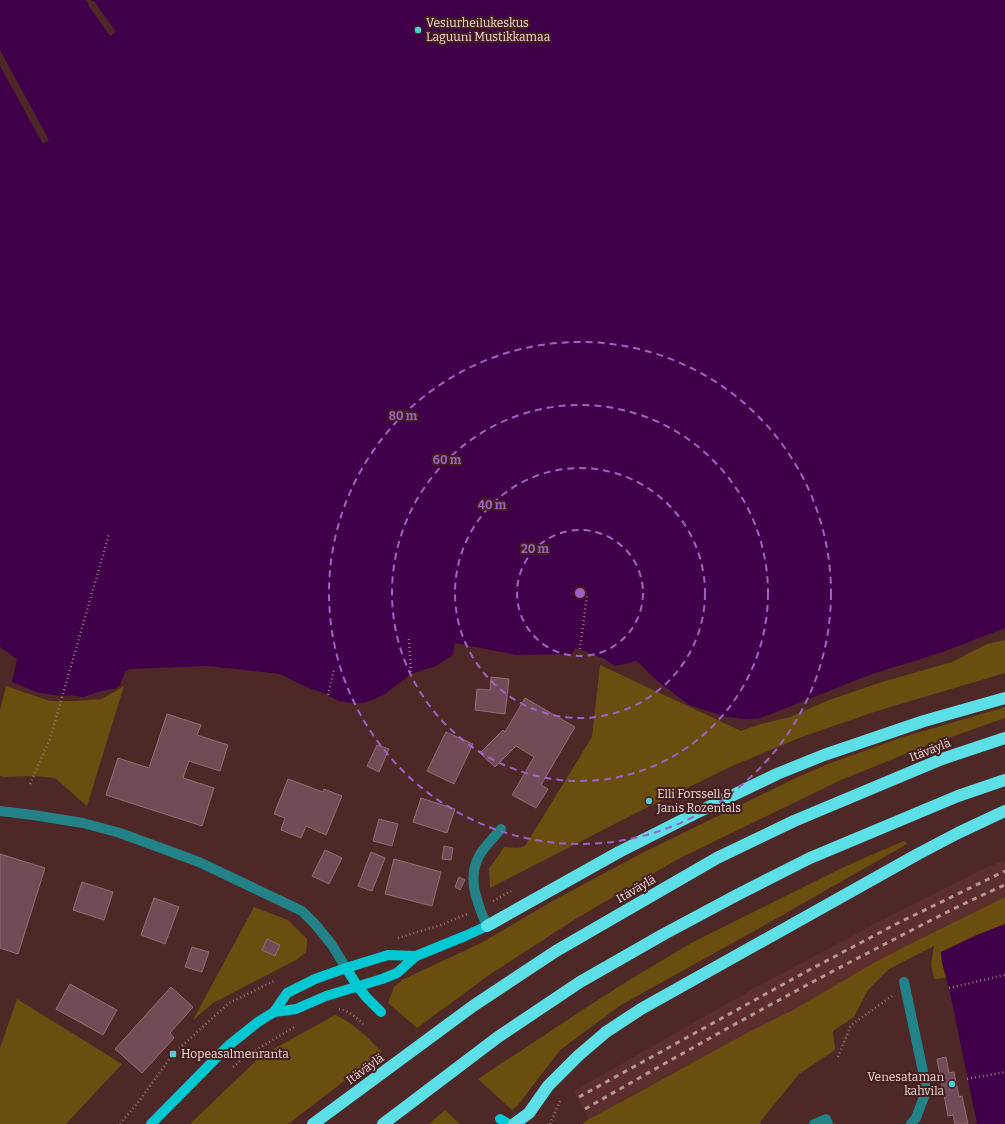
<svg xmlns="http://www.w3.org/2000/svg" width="1005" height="1124" viewBox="0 0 1005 1124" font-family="Bitter,serif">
<rect width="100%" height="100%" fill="#4d2827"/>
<!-- built -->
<path fill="#5c2f2e" d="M1005,860V897L910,944L877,961L793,1010L660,1080L589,1119L574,1091L753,989L869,927L981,870Z"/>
<!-- green -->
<g fill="#6a4e10">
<path d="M1005,640V673L877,711L799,738L732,766L636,813L490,888L489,869L504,847L518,848L525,846L592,737L600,665L741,731L761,724L790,717L829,700L882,682L952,662L987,644Z"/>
<path d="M6,686L50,701H76L102,699L124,686L87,806L55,778L34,776L4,777L0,776V710Z"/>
<path d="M1005,707V718L920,748L841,780L678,859L577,918L489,975L417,1028L388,1003L394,987L402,980L483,942L549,903L640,854L798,777L828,764L900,738Z"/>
<path d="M904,841L907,844L772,921L621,1005L560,1050L518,1105L512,1110L478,1079L587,1007L626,982L693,942L846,866Z"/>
<path d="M1005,897V924L977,935L941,952L942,962L946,978L934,979L931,964L934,946L889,969L868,990L854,1017L833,1031L835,1050L799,1074L760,1122L761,1124H583L584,1122L747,1033L793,1010L877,961L910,944Z"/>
<path d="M254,907L288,920L307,939L306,952L296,960L213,1003L193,1020Z"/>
<path d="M17,999L122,1064L66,1124H0V1048Z"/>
<path d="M335,1015C354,1023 368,1038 382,1052L288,1124H190L261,1056Z"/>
<path d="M445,1110L460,1124H429Z"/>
</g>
<!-- water -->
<g fill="#400049">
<path d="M0,0H1005V628L943,652L872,674L758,719H744L727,717L689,705L655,679L638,662L635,661L625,664L615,666L603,658L575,648L572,654L517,655L455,643L453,655L436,666L411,674L385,694L375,699L363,703H352L338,701L328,695L304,686L280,674L208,666L130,669L125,672L120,685L115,689L105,690L83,697L70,695L63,696L39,693L12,682L17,659L0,647Z"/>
<path d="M1005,924V1124H977L949,988L942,962L941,952L977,935Z"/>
</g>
<!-- pier -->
<g fill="#4d2827">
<path d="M86,0H91L93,1H94L116,32L110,36L88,5L89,4Z"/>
<path d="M0,50L49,140L43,144L0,66Z"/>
</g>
<!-- building -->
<g fill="#734b56" stroke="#956b76">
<path d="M491,677L509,679L505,714L475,710L477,689L490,690Z"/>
<path d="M525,698L575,727L541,785L548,789L536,808L512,795L534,757L516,746L495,767L480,753L503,730L505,732Z"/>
<path d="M167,714L201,725L197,735L228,745L220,771L189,761L183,778L214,788L202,826L106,795L118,758L149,768Z"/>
<path d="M446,732L473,744L454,784L427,771Z"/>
<path d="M377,745L389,749L379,772L367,766Z"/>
<path d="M288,779L323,792L324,789L342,796L326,835L306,826L301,838L281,830L285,818L274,814Z"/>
<path d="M421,798L455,809L447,833L413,822Z"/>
<path d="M379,819L398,824L392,846L373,841Z"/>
<path d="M444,846L453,848L451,860L442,859Z"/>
<path d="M325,850L342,858L329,884L312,876Z"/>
<path d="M371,852L385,858L372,891L358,886Z"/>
<path d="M0,854L45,868L18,954L0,948Z"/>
<path d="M394,859L441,872L432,906L385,894Z"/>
<path d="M459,877L465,880L460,890L455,887Z"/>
<path d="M82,882L113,892L104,920L73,910Z"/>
<path d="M154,898L179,907L165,944L141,935Z"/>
<path d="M267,939L280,945L275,956L262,950Z"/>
<path d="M192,947L209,952L202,972L185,967Z"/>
<path d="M70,984L117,1010L103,1035L56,1009Z"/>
<path d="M171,987L193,1007L170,1033L174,1038L142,1073L115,1049Z"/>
<path d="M946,1057L949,1073L954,1072L959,1097L962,1096L968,1124H955L953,1115L948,1116L937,1059Z"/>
</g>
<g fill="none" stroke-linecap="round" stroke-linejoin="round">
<!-- path -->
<g stroke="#957573" stroke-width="2.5" stroke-dasharray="1 3" stroke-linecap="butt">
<path d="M409,639L411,674"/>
<path d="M580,649L587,595"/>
<path d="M328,695L334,670"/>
<path d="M30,784L50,739L109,534"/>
<path d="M493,901L511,891"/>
<path d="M398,938L441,925L467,914"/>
<path d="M949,988L1005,975"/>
<path d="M339,1009C348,1010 357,1018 363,1024"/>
<path d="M838,1057L851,1025L892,996"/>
<path d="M233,1067L249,1054L296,1026"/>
<path d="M967,1079L1005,1072"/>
<path d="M120,1124L140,1100L173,1054L229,1003L276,980"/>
<path d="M550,1124L561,1099"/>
</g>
<!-- minor -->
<g stroke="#228288" stroke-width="10">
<path d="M0,811L33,815L83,823L120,833L199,862L302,911L315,924L332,945L346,968"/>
<path d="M487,926C476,901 465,874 483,850C489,842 495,836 501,829"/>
<path d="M904,982L925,1081V1094L916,1118L911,1124"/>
<path d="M814,1124L826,1119L828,1124"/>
</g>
<!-- major -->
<g stroke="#02c8d3" stroke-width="10">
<path d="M346,968L358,987L367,998L381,1012"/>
<path d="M274,1012L296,1009L326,996L382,979L397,973L416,956L465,936L487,926"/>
<path d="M500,1119L509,1124"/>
<path d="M151,1124L228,1046L258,1022L274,1012L287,993L315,979L346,968L388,955L416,956"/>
</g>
<!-- highway -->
<g stroke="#5ddfe8" stroke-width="12">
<path d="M487,926L619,852L696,813L777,774L824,755L924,721L1005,698"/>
<path d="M313,1124L473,1006L556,951L717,858L794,821L942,759L1005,738"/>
<path d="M383,1124L498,1037L580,982L664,934L737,895L810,858L958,796L1005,780"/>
<path d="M514,1124L529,1113L548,1086L578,1056L606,1032L641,1009L918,854L958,833L1005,811"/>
</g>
<!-- rail -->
<g stroke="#b49694" stroke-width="3" stroke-dasharray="5 5" stroke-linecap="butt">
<path d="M579,1097L811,969L898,923L1005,871"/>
<path d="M585,1109C674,1058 764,1007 856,959C905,934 954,907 1005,885"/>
</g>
</g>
<!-- distance rings -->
<g fill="none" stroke="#a061c7" stroke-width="2" stroke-dasharray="7 5">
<circle cx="580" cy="593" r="63"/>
<circle cx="580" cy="593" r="125"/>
<circle cx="580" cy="593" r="188"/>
<circle cx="580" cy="593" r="251"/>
</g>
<!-- markers -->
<g fill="#51ccd5" stroke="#421e1e" stroke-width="1.5">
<circle cx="418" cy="30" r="4"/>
<circle cx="649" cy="801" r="4"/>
<rect x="169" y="1050" width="8" height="8" rx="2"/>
<circle cx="952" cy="1084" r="4"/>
</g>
<g text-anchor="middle" stroke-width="4" stroke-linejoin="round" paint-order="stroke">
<!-- poi labels -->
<g font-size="12" fill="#f5dcda" stroke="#421e1e" text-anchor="start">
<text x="426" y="27">Vesiurheilukeskus<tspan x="426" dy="14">Laguuni Mustikkamaa</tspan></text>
<text x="657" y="798">Elli Forssell &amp;<tspan x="657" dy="14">Janis Rozentals</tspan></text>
<text x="181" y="1058">Hopeasalmenranta</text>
<text x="944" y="1081" text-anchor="end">Venesataman<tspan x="944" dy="14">kahvila</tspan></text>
</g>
<!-- street labels -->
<g font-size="12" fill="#f5dcda" stroke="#421e1e">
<text transform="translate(930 750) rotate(-21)" y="4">Itäväylä</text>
<text transform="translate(636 889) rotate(-30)" y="4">Itäväylä</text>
<text transform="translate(365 1069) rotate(-36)" y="4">Itäväylä</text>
</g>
</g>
<circle cx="580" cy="593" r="6" fill="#a061c7" stroke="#421e1e" stroke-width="2"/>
<g font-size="12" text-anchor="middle" font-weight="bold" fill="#a061c7" stroke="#421e1e" stroke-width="4" stroke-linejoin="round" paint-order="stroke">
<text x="403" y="420">80 m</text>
<text x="447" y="464">60 m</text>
<text x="492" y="509">40 m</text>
<text x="535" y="553">20 m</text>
</g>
</svg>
